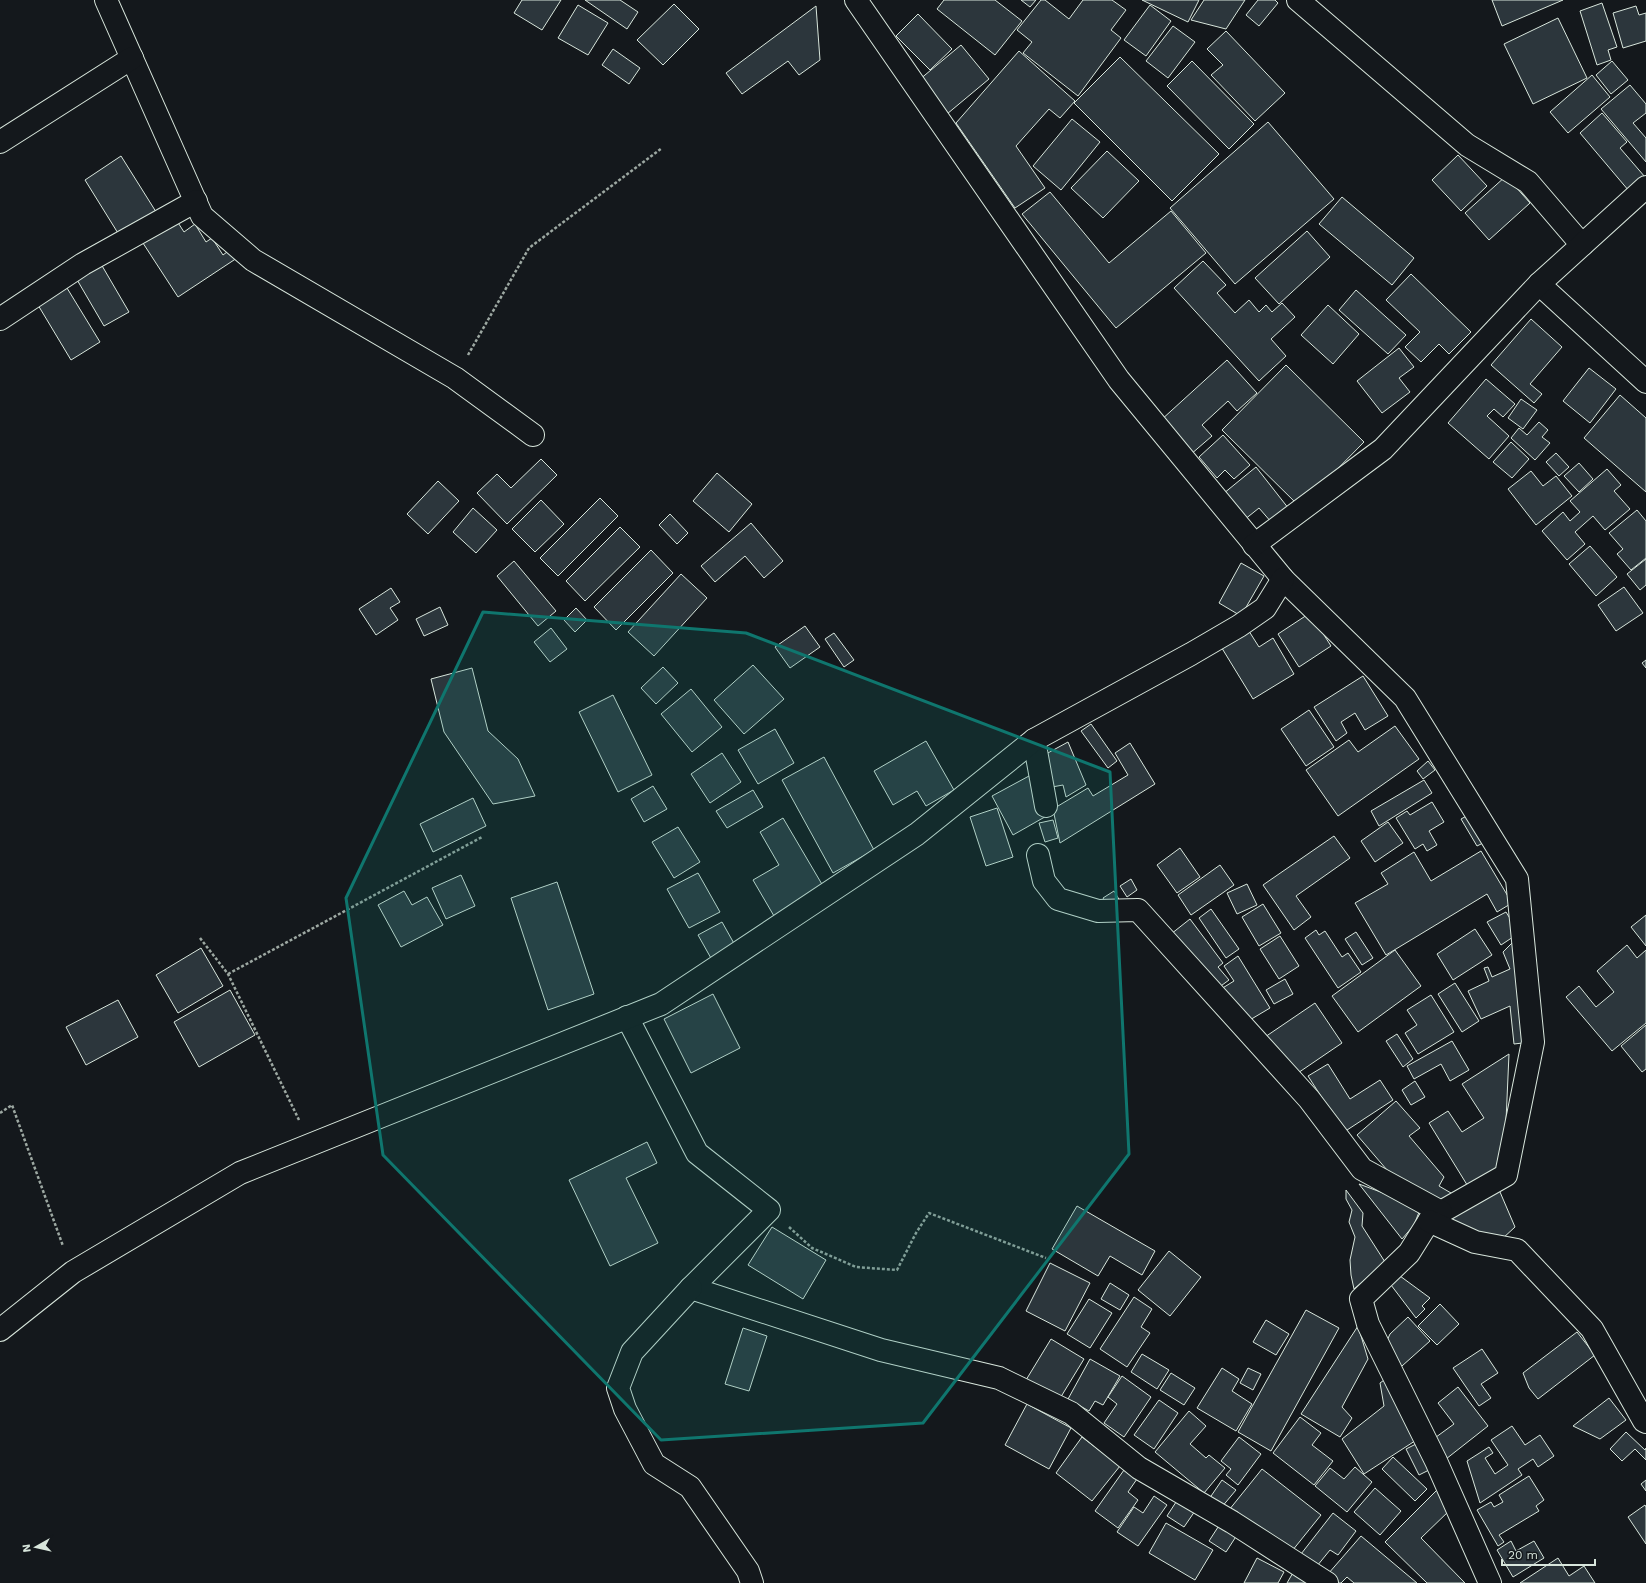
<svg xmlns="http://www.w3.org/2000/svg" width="1646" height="1583" viewBox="0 0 1646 1583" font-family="'Work Sans',sans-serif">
<rect width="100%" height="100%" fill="#14181c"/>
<!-- building -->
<g fill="#2c363c" stroke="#d8e6dc">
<path d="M522,0H561L542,30L514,13Z"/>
<path d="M585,0H620L638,12L627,29Z"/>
<path d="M944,0H995L1022,21L995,55L937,9Z"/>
<path d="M1021,0H1036L1030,7Z"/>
<path d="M1041,0H1045L1069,19L1083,0H1112L1126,10L1111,30L1121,38L1078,96L1023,53L1032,42L1017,30Z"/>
<path d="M1142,0H1199L1188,22Z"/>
<path d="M1204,0H1245L1226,29L1191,20Z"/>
<path d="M1258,0H1275L1278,3L1259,26L1246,15Z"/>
<path d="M1492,0H1563L1502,26Z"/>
<path d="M1602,3L1617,47L1608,50L1611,60L1597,65L1580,11Z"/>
<path d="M674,4L699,29L663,65L637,40Z"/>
<path d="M578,5L608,23L588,55L558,38Z"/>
<path d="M1150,5L1171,21L1146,56L1124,40Z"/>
<path d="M816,6L820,60L799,75L788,61L742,94L726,73Z"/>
<path d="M1636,6L1639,15L1646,13V41L1623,48L1613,13Z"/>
<path d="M918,14L952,49L930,70L896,36Z"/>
<path d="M1558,18L1587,78L1533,104L1504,44Z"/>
<path d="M1173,26L1195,42L1168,78L1146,61Z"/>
<path d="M1226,31L1285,93L1255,121L1211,75L1223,65L1207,49Z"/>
<path d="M961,45L989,79L947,114L919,80Z"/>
<path d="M613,49L640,68L629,84L602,65Z"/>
<path d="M1019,51L1075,101L1060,118L1049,109L1016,146L1045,188L1015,208L956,123Z"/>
<path d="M1120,57L1219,154L1172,201L1074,103Z"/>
<path d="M1192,61L1254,124L1229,149L1167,86Z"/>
<path d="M1612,61L1628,80L1611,94L1596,75Z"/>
<path d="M1592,75L1610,97L1568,133L1550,112Z"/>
<path d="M1630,85L1646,104V113L1633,123L1646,138V162L1601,109Z"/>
<path d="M1602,113L1627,142L1620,148L1645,177L1629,191L1580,133Z"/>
<path d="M1072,119L1100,142L1061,190L1033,166Z"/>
<path d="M1268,122L1334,199L1235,284L1170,208Z"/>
<path d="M1107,151L1139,181L1103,218L1071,188Z"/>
<path d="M1458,155L1487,186L1461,211L1432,180Z"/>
<path d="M121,156L158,215L121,238L85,180Z"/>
<path d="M1506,176L1530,203L1489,240L1465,213Z"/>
<path d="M1050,192L1109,263L1171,211L1206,253L1116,328L1022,214Z"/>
<path d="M1342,197L1414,258L1392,285L1319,224Z"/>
<path d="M175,218L184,232L195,224L206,242L212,238L223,255L231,249L237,258L178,297L141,240Z"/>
<path d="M1307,231L1330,257L1279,304L1255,278Z"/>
<path d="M1203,261L1226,285L1217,293L1235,313L1249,300L1259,312L1266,305L1272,312L1282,303L1295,317L1271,339L1286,356L1259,381L1174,288Z"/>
<path d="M101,264L129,312L104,326L76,278Z"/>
<path d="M1411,274L1471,332L1449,354L1439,344L1421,362L1405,347L1420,332L1386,300Z"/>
<path d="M67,288L100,342L71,360L38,305Z"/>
<path d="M1356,290L1406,335L1388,354L1339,310Z"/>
<path d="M1328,305L1359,334L1333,364L1301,335Z"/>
<path d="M1531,319L1562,347L1530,384L1542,394L1534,403L1491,365Z"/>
<path d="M1399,348L1414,367L1399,378L1410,392L1382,413L1357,381Z"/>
<path d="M1227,360L1257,393L1237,411L1228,401L1202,425L1212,436L1190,455L1160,421Z"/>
<path d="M1286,365L1364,442L1300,507L1222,430Z"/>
<path d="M1589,368L1616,389L1590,423L1563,401Z"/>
<path d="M1486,379L1515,404L1503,417L1494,409L1487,416L1509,436L1489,459L1448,423Z"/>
<path d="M1620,395L1646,418V492L1584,438Z"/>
<path d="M1521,399L1537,410L1523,429L1508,418Z"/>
<path d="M1539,422L1548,430L1542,437L1550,443L1535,460L1511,438L1519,428L1527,435Z"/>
<path d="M1223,435L1250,465L1234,479L1225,470L1217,478L1199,457Z"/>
<path d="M1511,442L1529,459L1512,478L1493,462Z"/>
<path d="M1556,453L1569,467L1559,476L1546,462Z"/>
<path d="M541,459L557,475L507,524L477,493L497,474L511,488Z"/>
<path d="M1579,463L1593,479L1579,492L1564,476Z"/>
<path d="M1256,467L1289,509L1272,523L1259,508L1239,524L1218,498Z"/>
<path d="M1607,469L1621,485L1614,491L1630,509L1605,530L1593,516L1575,532L1585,544L1567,560L1542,531L1563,512L1570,521L1580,512L1570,501Z"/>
<path d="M1531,471L1543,486L1556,476L1572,496L1536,525L1508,489Z"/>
<path d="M717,473L752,504L729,532L693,501Z"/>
<path d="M438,481L459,501L428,534L407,514Z"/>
<path d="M600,498L618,516L558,576L540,558Z"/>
<path d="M541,500L564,524L535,552L512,529Z"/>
<path d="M473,508L497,530L476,553L453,532Z"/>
<path d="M1637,510L1646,521V558L1631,570L1617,554L1623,549L1609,533Z"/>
<path d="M670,514L688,533L677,544L659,525Z"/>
<path d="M751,523L783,561L764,578L745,556L715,582L701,566Z"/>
<path d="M620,527L640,547L585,601L566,581Z"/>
<path d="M1590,546L1617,577L1596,596L1569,564Z"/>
<path d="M651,550L673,573L616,630L594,607Z"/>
<path d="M1646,559V585L1640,590L1627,574Z"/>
<path d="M514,561L556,611L538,626L497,576Z"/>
<path d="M1241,563L1264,576L1241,616L1219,603Z"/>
<path d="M681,574L707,598L654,656L628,632Z"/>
<path d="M1624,587L1643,613L1616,631L1598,605Z"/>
<path d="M391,588L400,602L390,608L398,620L376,635L359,609Z"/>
<path d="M440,607L448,625L424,636L416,619Z"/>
<path d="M576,608L587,620L575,632L564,620Z"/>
<path d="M1310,613L1331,646L1299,667L1278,634Z"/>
<path d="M805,626L820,647L790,668L775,647Z"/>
<path d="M551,628L567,649L550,662L534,642Z"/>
<path d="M1247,628L1259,647L1273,638L1294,674L1253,699L1220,645Z"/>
<path d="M834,633L854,660L844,667L825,639Z"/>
<path d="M1646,660V668L1642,663Z"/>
<path d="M753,665L784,699L744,734L714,700Z"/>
<path d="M663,667L678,683L656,704L641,688Z"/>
<path d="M472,668L488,731L518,759L535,796L493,804L444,732L431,679Z"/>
<path d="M1363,676L1388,716L1365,730L1355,713L1341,722L1347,733L1336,741L1314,707Z"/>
<path d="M691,689L722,727L692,752L661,714Z"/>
<path d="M613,695L652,775L618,792L579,712Z"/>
<path d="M1309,710L1334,747L1306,766L1281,729Z"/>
<path d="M1091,724L1117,761L1108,768L1081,731Z"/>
<path d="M1395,726L1419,759L1338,816L1306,770L1349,740L1358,752Z"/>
<path d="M775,729L794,763L758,784L738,750Z"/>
<path d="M926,741L954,790L926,806L917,791L893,805L874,771Z"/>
<path d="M1068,742L1086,785L1066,797L1063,785L1052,787L1046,754Z"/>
<path d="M1130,743L1155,784L1060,843L1053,809L1088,788L1093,796L1128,775L1115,753Z"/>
<path d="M722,753L741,782L710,803L691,774Z"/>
<path d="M824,757L874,850L833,873L782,780Z"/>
<path d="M1428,761L1435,770L1423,779L1417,771Z"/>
<path d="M1029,776L1050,814L1013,835L992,796Z"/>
<path d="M1424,780L1432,793L1379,826L1371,811Z"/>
<path d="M653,786L667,809L644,822L631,799Z"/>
<path d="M753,790L763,807L727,828L716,811Z"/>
<path d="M473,798L486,826L433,852L420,824Z"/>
<path d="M1432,802L1444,822L1429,831L1437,845L1427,851L1423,844L1415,849L1396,818L1407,811L1410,815Z"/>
<path d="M997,808L1013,857L986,866L970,817Z"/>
<path d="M1472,813L1487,841L1477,846L1461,819Z"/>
<path d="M783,818L823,886L774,916L753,880L779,865L760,832Z"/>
<path d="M1053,820L1058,838L1045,842L1039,823Z"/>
<path d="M1388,822L1403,843L1375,862L1361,841Z"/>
<path d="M678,827L700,862L674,878L652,842Z"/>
<path d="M1334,836L1350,858L1296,896L1311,917L1294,930L1263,885Z"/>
<path d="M1180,848L1200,877L1177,893L1157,865Z"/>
<path d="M1481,851L1512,903L1497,912L1487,894L1386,955L1355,903L1388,884L1381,873L1414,852L1431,881Z"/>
<path d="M1220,865L1234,885L1191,915L1178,895Z"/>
<path d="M698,873L720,912L689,928L667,889Z"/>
<path d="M461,875L475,906L446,919L432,888Z"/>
<path d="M1131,879L1137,890L1127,897L1120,886Z"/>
<path d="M557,882L594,994L548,1010L511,898Z"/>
<path d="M1247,884L1257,905L1237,914L1227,893Z"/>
<path d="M404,891L412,905L427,897L443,925L401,947L378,905Z"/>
<path d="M1114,891L1120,901L1109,908L1103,898Z"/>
<path d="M1263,904L1281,933L1259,946L1242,917Z"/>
<path d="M1211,909L1239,949L1226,958L1199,918Z"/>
<path d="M1506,912L1519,933L1501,945L1487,922Z"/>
<path d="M1646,915V946L1631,927Z"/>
<path d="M1190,919L1223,963L1218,967L1229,980L1214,991L1171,934Z"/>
<path d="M722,922L736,947L712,960L698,935Z"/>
<path d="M1475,929L1492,955L1453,980L1437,954Z"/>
<path d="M1316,930L1319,935L1325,931L1342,957L1348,953L1361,972L1338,988L1305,938Z"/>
<path d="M1356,932L1373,958L1362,965L1345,939Z"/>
<path d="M1280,936L1299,966L1279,979L1260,949Z"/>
<path d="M1518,937L1531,1042L1514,1044L1510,1006L1481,1019L1468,991L1489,981L1484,968L1488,967L1492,977L1510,969L1503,952Z"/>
<path d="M1627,945L1637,958L1646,950V1023L1612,1051L1566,997L1579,986L1596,1007L1614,992L1597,971Z"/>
<path d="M201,948L223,986L178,1013L156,975Z"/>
<path d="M1395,950L1421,986L1358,1032L1332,996Z"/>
<path d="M1238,956L1270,1008L1243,1024L1221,989L1234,981L1224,966Z"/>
<path d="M1285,979L1293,994L1274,1004L1266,990Z"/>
<path d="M1455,983L1479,1021L1462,1032L1438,994Z"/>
<path d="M230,990L255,1035L199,1067L174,1022Z"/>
<path d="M713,994L740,1048L691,1073L664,1019Z"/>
<path d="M1431,995L1454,1032L1418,1054L1405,1033L1417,1025L1407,1010Z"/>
<path d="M118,1000L138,1037L86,1065L66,1027Z"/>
<path d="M1315,1003L1342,1043L1292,1077L1265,1037Z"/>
<path d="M1646,1025V1069L1642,1072L1621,1046Z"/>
<path d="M1397,1034L1413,1059L1403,1067L1386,1041Z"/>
<path d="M1452,1041L1469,1070L1450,1081L1441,1064L1414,1079L1407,1066Z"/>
<path d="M1509,1054L1504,1166L1469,1188L1429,1123L1448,1111L1462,1132L1484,1118L1462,1084Z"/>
<path d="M1328,1064L1350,1099L1380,1080L1393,1100L1344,1132L1308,1076Z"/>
<path d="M1415,1081L1425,1097L1411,1105L1402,1090Z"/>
<path d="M1396,1101L1420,1128L1409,1136L1444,1177L1439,1186L1451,1193L1443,1206L1393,1177L1357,1135Z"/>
<path d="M647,1142L657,1163L626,1178L658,1243L610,1266L569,1180Z"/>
<path d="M1359,1184L1421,1207L1414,1225L1402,1239Z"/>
<path d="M1497,1185L1515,1227L1502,1239L1447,1224L1457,1211Z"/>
<path d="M1346,1190L1363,1213L1362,1226L1385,1262L1354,1289L1351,1275L1350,1260L1355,1237L1349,1222L1352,1210L1346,1199Z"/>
<path d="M1077,1206L1155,1251L1142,1275L1110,1256L1098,1276L1052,1249Z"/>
<path d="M772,1227L826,1260L803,1299L748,1265Z"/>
<path d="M1169,1251L1201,1277L1170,1316L1138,1290Z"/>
<path d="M1050,1263L1090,1283L1065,1331L1026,1311Z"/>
<path d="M1400,1276L1430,1298L1422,1306L1425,1309L1416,1318L1391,1285Z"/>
<path d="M1110,1283L1129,1295L1120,1310L1101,1299Z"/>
<path d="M1134,1297L1152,1309L1141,1327L1150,1333L1127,1367L1100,1349Z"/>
<path d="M1089,1299L1112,1313L1090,1348L1067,1334Z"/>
<path d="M1440,1304L1459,1324L1437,1345L1418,1326Z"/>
<path d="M1306,1310L1339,1328L1271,1451L1238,1432Z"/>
<path d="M1408,1317L1430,1341L1393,1374L1385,1345L1390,1334Z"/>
<path d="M1266,1320L1289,1334L1276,1355L1253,1342Z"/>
<path d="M1358,1326L1368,1359L1342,1407L1352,1418L1340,1437L1301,1414Z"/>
<path d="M743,1328L767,1336L749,1391L725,1384Z"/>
<path d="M1577,1332L1595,1355L1538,1399L1529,1388L1523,1373Z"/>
<path d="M1051,1339L1084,1359L1059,1400L1026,1380Z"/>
<path d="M1482,1349L1498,1373L1481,1384L1491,1398L1479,1406L1453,1368Z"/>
<path d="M1142,1354L1169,1370L1157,1389L1131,1372Z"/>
<path d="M1090,1359L1120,1376L1103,1405L1095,1401L1089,1411L1068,1399Z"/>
<path d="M1222,1368L1239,1379L1232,1391L1252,1404L1236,1431L1197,1408Z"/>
<path d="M1248,1368L1261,1374L1253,1390L1240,1383Z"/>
<path d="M1171,1373L1195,1388L1184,1405L1160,1390Z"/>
<path d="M1391,1375L1421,1437L1364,1474L1342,1439L1384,1406L1380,1383Z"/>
<path d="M1122,1376L1151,1397L1124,1437L1104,1423L1117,1404L1108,1397Z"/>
<path d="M1458,1387L1488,1426L1446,1459L1432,1440L1454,1424L1438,1403Z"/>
<path d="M1609,1398L1626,1420L1600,1439L1573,1426Z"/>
<path d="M1159,1400L1178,1413L1154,1449L1134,1435Z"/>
<path d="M1027,1404L1071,1428L1049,1469L1005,1445Z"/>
<path d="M1189,1411L1206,1426L1190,1444L1206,1458L1209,1455L1225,1468L1204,1493L1155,1452Z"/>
<path d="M1300,1417L1321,1433L1312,1445L1333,1461L1314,1485L1273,1453Z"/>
<path d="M1512,1426L1525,1445L1540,1435L1554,1456L1538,1467L1533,1459L1518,1469L1522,1475L1480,1503L1467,1461L1489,1447L1493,1453L1485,1458L1495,1474L1508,1465L1491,1440Z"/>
<path d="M1626,1432L1645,1450L1646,1448V1460L1635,1449L1622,1461L1610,1449Z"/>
<path d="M1082,1437L1120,1466L1092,1501L1056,1473Z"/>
<path d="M1239,1437L1261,1454L1238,1485L1226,1475L1231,1469L1221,1461Z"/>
<path d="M1424,1440L1437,1466L1419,1475L1406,1449Z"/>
<path d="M1393,1457L1427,1489L1415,1501L1382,1469Z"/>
<path d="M1355,1467L1372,1482L1347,1512L1315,1486L1330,1468L1344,1479Z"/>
<path d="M1262,1469L1321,1515L1288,1556L1229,1510Z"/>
<path d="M1124,1470L1137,1479L1128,1492L1138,1500L1118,1528L1095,1511Z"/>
<path d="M1529,1476L1544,1500L1536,1506L1539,1511L1499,1535L1504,1542L1498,1546L1477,1510L1491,1502L1494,1507L1503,1502L1499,1495Z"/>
<path d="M1222,1480L1236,1490L1221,1508L1209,1499Z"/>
<path d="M1646,1480V1491L1641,1484Z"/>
<path d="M1375,1488L1401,1511L1380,1535L1354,1512Z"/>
<path d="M1439,1488L1450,1510L1421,1538L1465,1583H1427L1385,1542Z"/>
<path d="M1154,1496L1167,1505L1138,1546L1117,1532L1134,1507L1143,1513Z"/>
<path d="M1178,1499L1195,1511L1184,1527L1167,1516Z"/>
<path d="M1645,1505L1646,1507V1544L1628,1517Z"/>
<path d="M1333,1513L1356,1531L1338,1555L1330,1550L1317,1566L1301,1554Z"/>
<path d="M1166,1523L1213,1550L1195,1580L1149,1553Z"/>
<path d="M1220,1524L1237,1535L1226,1552L1209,1541Z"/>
<path d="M1361,1536L1417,1583H1354L1347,1577L1341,1583H1339L1328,1574Z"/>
<path d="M1511,1541L1516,1551L1534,1541L1544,1558L1513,1577L1497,1550Z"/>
<path d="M1257,1558L1284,1572L1278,1583H1244Z"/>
<path d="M1558,1558L1569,1576L1584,1566L1595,1583H1520Z"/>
<path d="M1294,1571L1315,1583H1287Z"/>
</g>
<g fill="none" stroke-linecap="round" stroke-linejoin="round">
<!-- minor casing -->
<g stroke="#d8e6dc" stroke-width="24">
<g id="minor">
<path d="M106,0L202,216L253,260L455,378L533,435"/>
<path d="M856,0L1119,380L1283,579L1405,698L1517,879L1533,1042L1506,1175L1441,1212L1429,1221L1409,1253L1361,1299L1368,1324L1436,1461L1490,1583"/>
<path d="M1298,0L1467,145L1528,182L1582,245"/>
<path d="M0,142L132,58"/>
<path d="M1539,284L1646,382"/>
<path d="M0,319L83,264L196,201"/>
<path d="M1254,545L1383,449L1539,284L1646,187"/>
<path d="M1034,740L1046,806"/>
<path d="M1038,855L1044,881L1058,899L1098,911L1138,910L1309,1099L1362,1169L1441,1212"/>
<path d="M627,1017L697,1153L769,1210L691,1288L881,1350L999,1378L1071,1413L1139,1468L1232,1522L1327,1583"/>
<path d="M1429,1221L1475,1242L1517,1250L1592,1329L1644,1421L1646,1422"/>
<path d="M691,1288L632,1352L618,1388L625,1409L654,1464L690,1487L748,1571L752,1583"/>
<path d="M0,1330L73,1272L240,1173L661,1004L917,834L1034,740L1191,654L1239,626L1265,608L1283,579"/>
</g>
</g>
<!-- path -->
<g stroke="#9da8a2" stroke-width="2.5" stroke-dasharray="3 2" stroke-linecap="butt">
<path d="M468,355L529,248L662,148"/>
<path d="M200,938L228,974L299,1120"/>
<path d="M228,974L482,837"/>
<path d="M0,1113L12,1105L63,1246"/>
<path d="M789,1227L812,1248L856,1267L897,1270L916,1233L929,1213L1046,1258"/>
</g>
<!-- minor -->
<use href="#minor" stroke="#14181c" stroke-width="22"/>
</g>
<!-- marked area -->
<path fill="#0f766e" fill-opacity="0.2" stroke="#0f766e" stroke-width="3" stroke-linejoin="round" d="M483,612L746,633L1110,772L1129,1154L923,1423L661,1440L383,1155L346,898Z"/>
<!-- north arrow -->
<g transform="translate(36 1547) rotate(262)" stroke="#14181c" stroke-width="3" paint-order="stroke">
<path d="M0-3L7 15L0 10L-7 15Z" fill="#d8e6dc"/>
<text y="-6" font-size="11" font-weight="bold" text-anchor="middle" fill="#d8e6dc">N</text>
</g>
<!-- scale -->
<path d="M1502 1559v6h93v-6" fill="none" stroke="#d8e6dc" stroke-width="2"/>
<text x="1508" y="1559" font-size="12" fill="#d8e6dc" stroke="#14181c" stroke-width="3" paint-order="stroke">20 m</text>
</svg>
